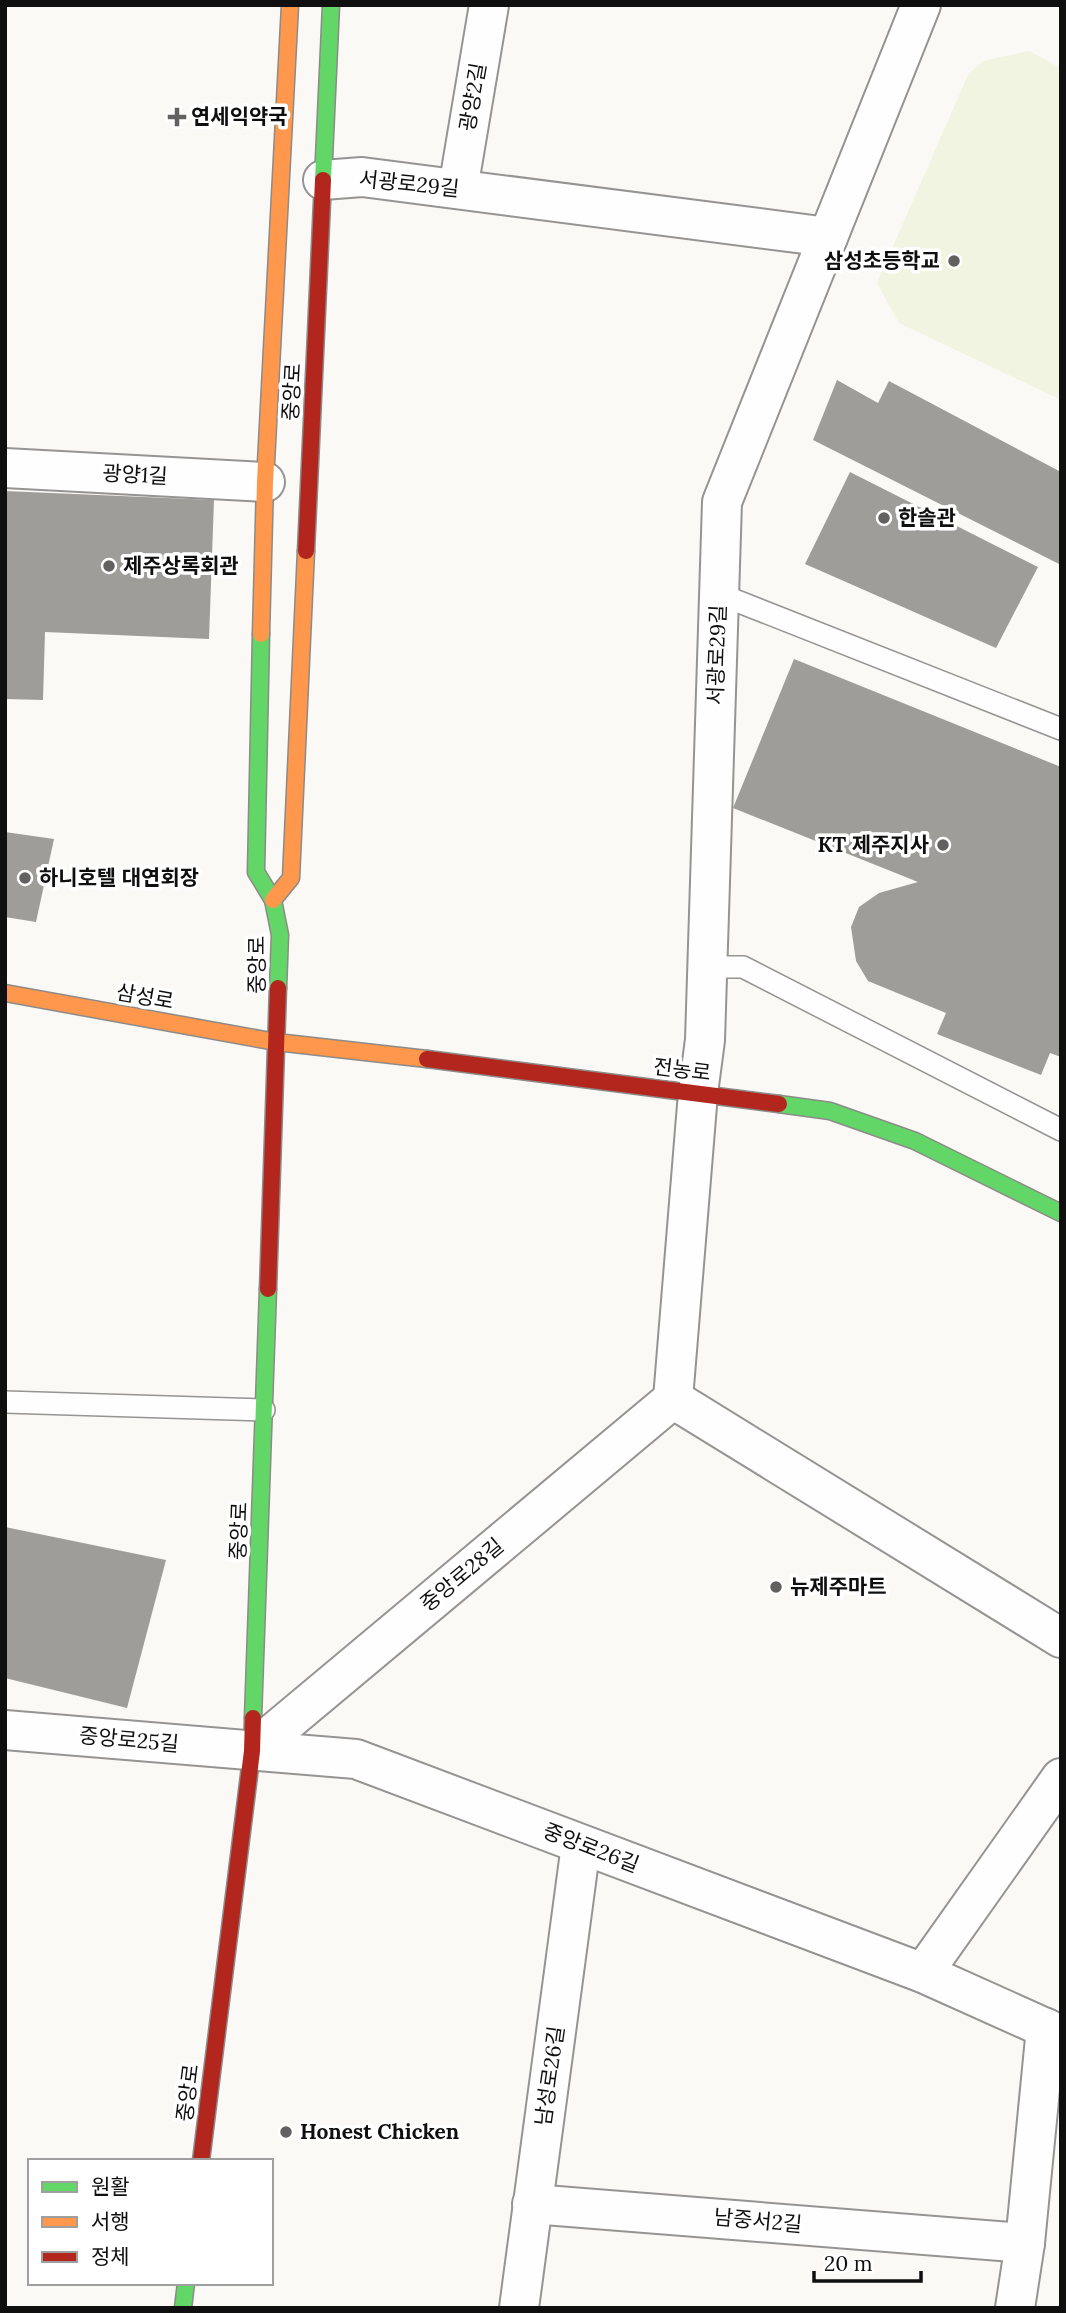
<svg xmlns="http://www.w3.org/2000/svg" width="1066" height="2313" viewBox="0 0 1066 2313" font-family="Lora,'Noto Sans KR',serif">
<rect width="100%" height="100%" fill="#fbf9f5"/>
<!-- pitch -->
<path fill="#f1f4e0" d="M1029,51L1061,68V400L899,323L877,283L968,75L983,61Z"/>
<!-- building -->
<g fill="#9f9d9a">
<path d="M837,380L878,403L889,381L1061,472V565L813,440Z"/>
<path d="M850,472L1038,567L996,648L805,564Z"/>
<path d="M5,491L214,500L209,639L45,632L43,700L5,699Z"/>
<path d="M794,659L1061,767V1057L1050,1053L1041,1075L937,1034L946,1013L868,981L856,961L851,927L859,907L879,893L918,882L733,808Z"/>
<path d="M5,832L54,839L36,922L5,917Z"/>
<path d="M5,1527L166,1560L127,1708L5,1678Z"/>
</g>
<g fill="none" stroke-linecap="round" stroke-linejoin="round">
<!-- lane casing -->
<g stroke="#959493" stroke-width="24">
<g id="lane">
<path d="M719,594L1061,729"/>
<path d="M707,967H743L1061,1130"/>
<path d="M5,1402L264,1410"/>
</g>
</g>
<!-- street casing -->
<g stroke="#959493" stroke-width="42">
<g id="street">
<path d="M323,180L362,177L828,237"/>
<path d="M458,189L489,5"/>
<path d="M5,468L265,482"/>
<path d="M673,1399L1061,1638"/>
<path d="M5,1730L356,1759L923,1973L1061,2035"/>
<path d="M252,1751L673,1399L698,1093L705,1040L722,502L921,5"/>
<path d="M923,1973L1061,1778"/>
<path d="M532,2204L1025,2243"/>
<path d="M519,2308L581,1845"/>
<path d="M1015,2308L1025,2243L1046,2028"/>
</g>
</g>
<!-- fast casing -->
<g stroke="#8c8b89" stroke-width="19">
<g id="fast">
<path d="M323,180L331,5"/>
<path d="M261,634L256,872L273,900L280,935L278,988"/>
<path d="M779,1104L830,1111L915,1141L1061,1213"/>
<path d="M253,1718L268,1289"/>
<path d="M183,2308L186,2283"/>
</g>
</g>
<!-- slow casing -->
<g stroke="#8c8b89" stroke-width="19">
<g id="slow">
<path d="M261,634L265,482L290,5"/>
<path d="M273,900L291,878L306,551"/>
<path d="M5,993L276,1042L427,1059"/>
</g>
</g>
<!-- jam casing -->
<g stroke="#8c8b89" stroke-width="19">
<g id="jam">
<path d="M306,551L323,180"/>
<path d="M427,1059L779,1104"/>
<path d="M268,1289L278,988"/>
<path d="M201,2161L252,1751L253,1718"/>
</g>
</g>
<!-- lane -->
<use href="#lane" stroke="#fefefe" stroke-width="21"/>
<!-- street -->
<use href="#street" stroke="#fefefe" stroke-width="38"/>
<!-- fast -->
<use href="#fast" stroke="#63d668" stroke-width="16"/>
<!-- slow -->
<use href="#slow" stroke="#ff974d" stroke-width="16"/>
<!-- jam -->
<use href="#jam" stroke="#b3261e" stroke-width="16"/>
</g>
<!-- markers -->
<g fill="#626160" stroke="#fff" stroke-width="2.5">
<path d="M173.5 106.5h7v7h7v7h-7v7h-7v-7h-7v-7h7z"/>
<circle cx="954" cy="261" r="7"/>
<circle cx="884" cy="518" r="7"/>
<circle cx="109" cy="566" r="7"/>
<circle cx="943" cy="845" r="7"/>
<circle cx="25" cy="878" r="7"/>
<circle cx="776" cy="1587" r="7"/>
<circle cx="286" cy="2132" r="7"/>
</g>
<g text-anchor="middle" stroke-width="7" stroke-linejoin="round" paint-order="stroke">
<!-- street labels -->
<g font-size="21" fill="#0f0f0f" stroke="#fff">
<text transform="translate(473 97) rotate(-80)" y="7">광양2길</text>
<text transform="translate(409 184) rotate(6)" y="7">서광로29길</text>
<text transform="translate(292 392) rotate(-87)" y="7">중앙로</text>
<text transform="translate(135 475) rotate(3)" y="7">광양1길</text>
<text transform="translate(717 655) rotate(-88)" y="7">서광로29길</text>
<text transform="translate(257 965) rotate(-90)" y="7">중앙로</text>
<text transform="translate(145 997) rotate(10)" y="7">삼성로</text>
<text transform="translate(682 1070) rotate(7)" y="7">전농로</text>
<text transform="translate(239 1531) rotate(-88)" y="7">중앙로</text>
<text transform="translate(462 1575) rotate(-40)" y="7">중앙로28길</text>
<text transform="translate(129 1740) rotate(5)" y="7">중앙로25길</text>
<text transform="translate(591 1848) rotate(21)" y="7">중앙로26길</text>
<text transform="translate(550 2076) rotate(-82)" y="7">남성로26길</text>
<text transform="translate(188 2093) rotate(-83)" y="7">중앙로</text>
<text transform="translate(758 2221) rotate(5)" y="7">남중서2길</text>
</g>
<!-- poi labels -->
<g font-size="21" font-weight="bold" fill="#0f0f0f" stroke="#fff" text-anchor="start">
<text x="191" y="124">연세익약국</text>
<text x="940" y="268" text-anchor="end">삼성초등학교</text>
<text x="898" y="525">한솔관</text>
<text x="123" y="573">제주상록회관</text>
<text x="929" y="852" text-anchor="end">KT 제주지사</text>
<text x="39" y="885">하니호텔 대연회장</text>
<text x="790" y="1594">뉴제주마트</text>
<text x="300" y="2139">Honest Chicken</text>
</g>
</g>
<!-- border -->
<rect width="1066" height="2313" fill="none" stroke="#0f0f0f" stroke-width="14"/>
<!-- legend -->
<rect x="28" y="2159" width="245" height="126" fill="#ffffff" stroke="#9f9f9f" stroke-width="2"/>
<rect x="42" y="2182" width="35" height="10" fill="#63d668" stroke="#9f9f9f" stroke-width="2"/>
<text x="91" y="2194" font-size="21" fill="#0f0f0f">원활</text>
<rect x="42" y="2217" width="35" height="10" fill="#ff974d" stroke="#9f9f9f" stroke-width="2"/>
<text x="91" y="2229" font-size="21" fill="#0f0f0f">서행</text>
<rect x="42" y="2252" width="35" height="10" fill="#b3261e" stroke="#9f9f9f" stroke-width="2"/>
<text x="91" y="2264" font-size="21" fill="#0f0f0f">정체</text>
<!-- scale -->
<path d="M814 2271v10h107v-10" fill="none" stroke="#0f0f0f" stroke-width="3.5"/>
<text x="824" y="2271" font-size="21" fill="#0f0f0f" stroke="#ffffff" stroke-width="5" paint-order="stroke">20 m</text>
</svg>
